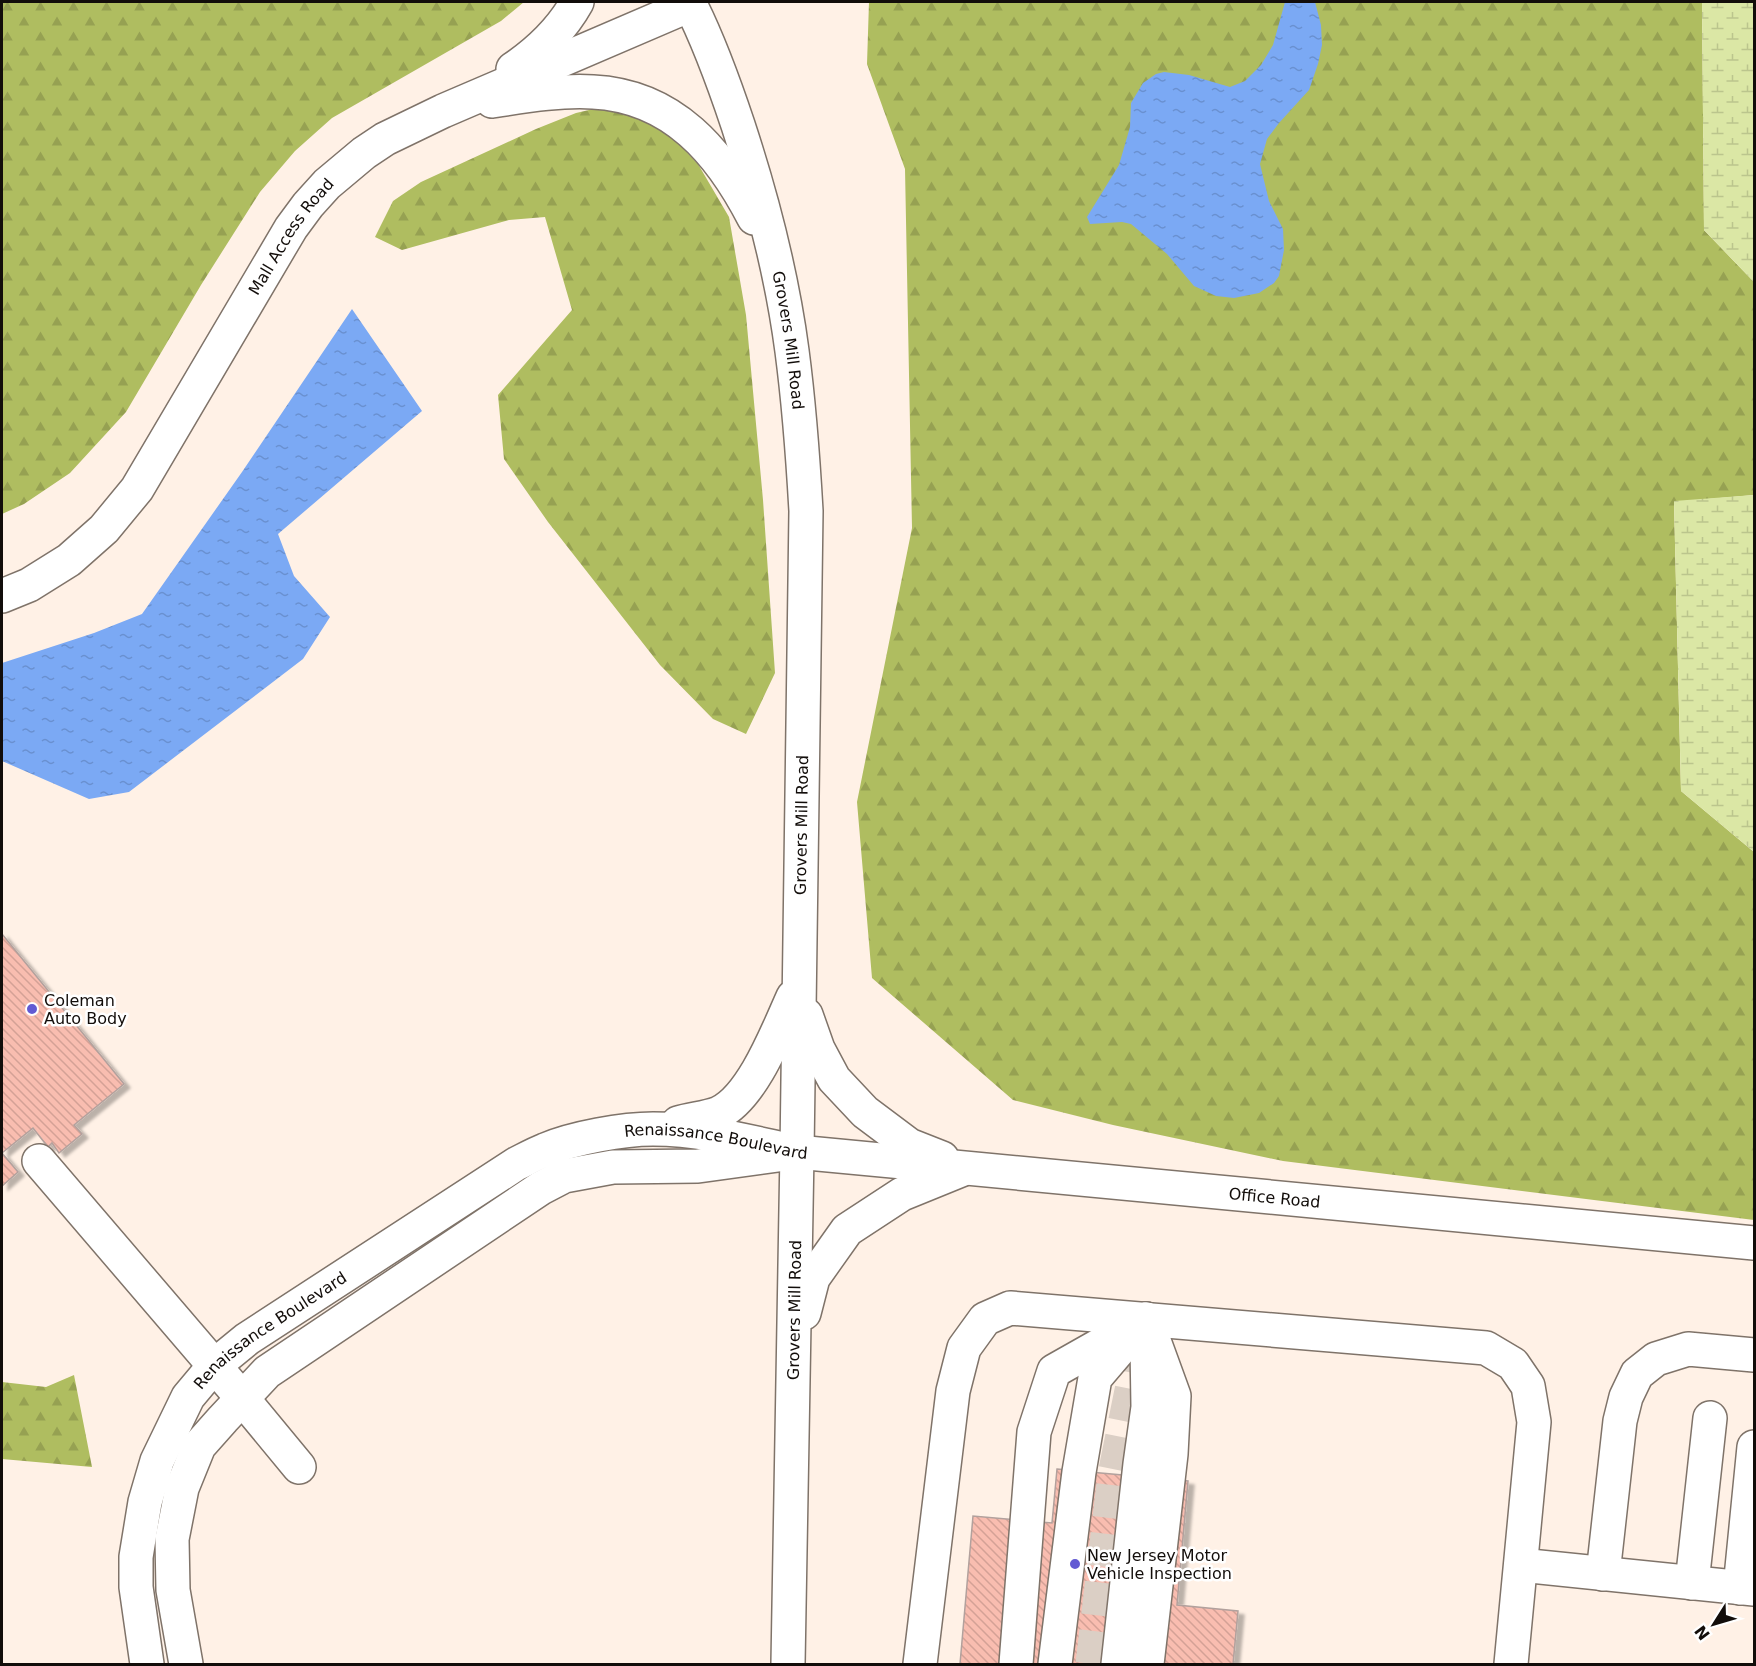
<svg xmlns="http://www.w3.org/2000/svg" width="1756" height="1666" viewBox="0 0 1756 1666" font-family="'DejaVu Sans',sans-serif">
<defs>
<pattern id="forest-firs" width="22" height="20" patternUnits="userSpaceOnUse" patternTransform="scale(1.5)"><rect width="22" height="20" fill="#afbd60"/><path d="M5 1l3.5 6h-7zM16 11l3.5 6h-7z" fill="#96a152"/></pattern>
<pattern id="wetland-marsh" width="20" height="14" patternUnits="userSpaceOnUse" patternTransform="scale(1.5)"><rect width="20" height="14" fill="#dbe7a5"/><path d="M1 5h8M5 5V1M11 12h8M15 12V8" fill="none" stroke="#bbc58d"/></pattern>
<pattern id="water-ripples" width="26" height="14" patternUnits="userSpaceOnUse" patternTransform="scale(1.5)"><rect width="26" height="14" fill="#7ba9f4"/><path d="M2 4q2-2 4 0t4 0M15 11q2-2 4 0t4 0" fill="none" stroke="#6990d0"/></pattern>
<pattern id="building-back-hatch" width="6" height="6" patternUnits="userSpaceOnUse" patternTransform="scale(1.5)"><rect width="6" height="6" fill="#f9bdb0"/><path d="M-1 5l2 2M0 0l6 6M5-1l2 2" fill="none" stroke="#d4a196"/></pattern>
<filter id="shadow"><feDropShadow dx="6" dy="4" stdDeviation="1.5" flood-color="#0004"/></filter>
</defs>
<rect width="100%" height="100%" fill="#fff1e6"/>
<!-- forest -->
<g fill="url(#forest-firs)">
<path d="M2,2H524L501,21L332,118L295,151L260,192L201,285L126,412L70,473L24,504L2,514Z"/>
<path d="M869,2H1702L1704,230L1754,282V495L1674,502L1681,791L1754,852V1220L1283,1161L1113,1125L1013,1100L872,978L857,802L912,528L905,169L867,64Z"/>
<path d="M602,107L642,114L664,128L698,164L729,217L746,315L763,500L775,673L746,734L713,719L660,665L548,522L504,459L498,395L572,310L545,217L509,220L402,250L375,237L393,201L421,182L536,129L576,113Z"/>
<path d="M74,1375L92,1467L2,1459V1382L46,1387Z"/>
</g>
<!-- wetland -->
<g fill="url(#wetland-marsh)">
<path d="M1702,2H1754V282L1704,230Z"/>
<path d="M1754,495V852L1681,791L1674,501Z"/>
</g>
<!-- water -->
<g fill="url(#water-ripples)">
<path d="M1285,2H1315L1321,25L1322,45L1318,64L1309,90L1279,123L1267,139L1260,164L1269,201L1283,229L1284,250L1279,276L1274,283L1259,293L1234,298L1216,296L1194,286L1167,254L1131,224L1122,222L1090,224L1087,217L1119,165L1130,127L1131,103L1143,83L1156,74L1164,72L1189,75L1230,87L1245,81L1261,65L1273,45Z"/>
<path d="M352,309L422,411L278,534L294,576L330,617L303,659L129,792L89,799L2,761V663L94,633L142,614L242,472Z"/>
</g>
<!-- building -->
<g fill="url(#building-back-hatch)" stroke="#b2a19d" stroke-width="1.5" filter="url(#shadow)">
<path d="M2,934L124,1084L74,1125L82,1134L59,1153L52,1143L48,1147L33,1128L2,1153L18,1172L2,1186Z"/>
<path d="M1057,1469L1188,1481L1177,1605L1238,1611L1233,1664H960L973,1516L1052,1523Z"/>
</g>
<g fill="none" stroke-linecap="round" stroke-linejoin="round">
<!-- minor-tunnel -->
<path stroke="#dbcfc5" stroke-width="33" stroke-dasharray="33 16" stroke-linecap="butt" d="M1092,1664L1114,1475L1140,1346"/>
<!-- minor casing -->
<g stroke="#7f7369" stroke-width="36">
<g id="minor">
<path id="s1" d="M689,2C709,41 724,83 738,125C762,198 782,275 792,351C799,404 803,458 806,511L797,1152L788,1664"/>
<path d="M513,69C538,52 562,29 577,2"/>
<path d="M492,101C525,96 560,90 593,92C673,96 720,152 754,218"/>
<path id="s2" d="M2,596L29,585L69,560L104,529L137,489L291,228L308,205L327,184L364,153L385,139L443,111L690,5"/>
<path d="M806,1015L818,1049L834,1079L865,1112L909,1145L942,1158"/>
<path d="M678,1123C691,1119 707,1118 719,1113C753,1097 778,1030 793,997"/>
<path d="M39,1161L242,1398L299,1467"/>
<path d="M804,1313L813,1278L847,1230L902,1194L961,1170"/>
<path d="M1146,1319L1174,1396L1171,1454L1147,1664"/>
<path d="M1521,1565L1754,1589"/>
<path d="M1603,1574L1620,1421L1626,1397L1637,1374L1656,1359L1688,1349L1754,1355"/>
<path d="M1692,1583L1710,1418"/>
<path d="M1740,1588L1754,1447"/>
<path id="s3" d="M147,1664L136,1587V1557L145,1502L157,1461L188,1397L214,1366L247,1339L516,1164C526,1159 535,1154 545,1150C573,1138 623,1129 653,1129C702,1129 750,1142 797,1152L1754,1243"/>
<path d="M186,1664L173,1590L172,1539L182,1488L199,1446L223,1419L267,1372L541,1188L564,1176L613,1167L698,1166L778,1155"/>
<path d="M920,1664L953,1391L964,1348L985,1319L1010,1308L1486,1348L1513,1364L1528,1386L1534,1422L1511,1664"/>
<path d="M1016,1664L1034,1432L1054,1371L1146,1319"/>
<path d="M1055,1664L1079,1472L1095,1378L1130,1337"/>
<path d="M1118,1664L1140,1464L1148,1407L1147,1345"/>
</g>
</g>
<!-- minor -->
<use href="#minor" stroke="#fff" stroke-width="33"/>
</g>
<!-- markers -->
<g fill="#625ad3" stroke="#fff" stroke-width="2">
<circle cx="32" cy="1009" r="6"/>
<circle cx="1075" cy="1564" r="6"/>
</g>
<g text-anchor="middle" stroke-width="5" stroke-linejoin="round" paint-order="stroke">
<!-- street labels -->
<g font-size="16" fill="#120d0a" stroke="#fff">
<text dy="6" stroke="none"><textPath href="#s2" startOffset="471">Mall Access Road</textPath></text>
<text dy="6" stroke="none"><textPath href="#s1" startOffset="354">Grovers Mill Road</textPath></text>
<text transform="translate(801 825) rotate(-89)" y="6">Grovers Mill Road</text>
<text dy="6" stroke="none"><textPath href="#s3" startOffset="888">Renaissance Boulevard</textPath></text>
<text dy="6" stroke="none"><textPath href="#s3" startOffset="1450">Office Road</textPath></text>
<text transform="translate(794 1310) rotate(-89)" y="6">Grovers Mill Road</text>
<text dy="6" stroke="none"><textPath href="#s3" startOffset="384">Renaissance Boulevard</textPath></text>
</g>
<!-- poi labels -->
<g font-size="16" fill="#120d0a" stroke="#fff" text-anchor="start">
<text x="44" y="1006">Coleman<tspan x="44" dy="18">Auto Body</tspan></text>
<text x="1087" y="1561">New Jersey Motor<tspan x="1087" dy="18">Vehicle Inspection</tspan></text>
</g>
</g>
<!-- border -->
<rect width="1756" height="1666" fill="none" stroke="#120d0a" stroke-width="6"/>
<!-- north arrow -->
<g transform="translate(1714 1624) rotate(233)" stroke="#ffffff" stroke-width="4.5" paint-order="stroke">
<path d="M0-4.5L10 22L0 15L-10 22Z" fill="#120d0a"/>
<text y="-9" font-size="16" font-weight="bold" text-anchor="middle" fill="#120d0a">N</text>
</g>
</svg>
